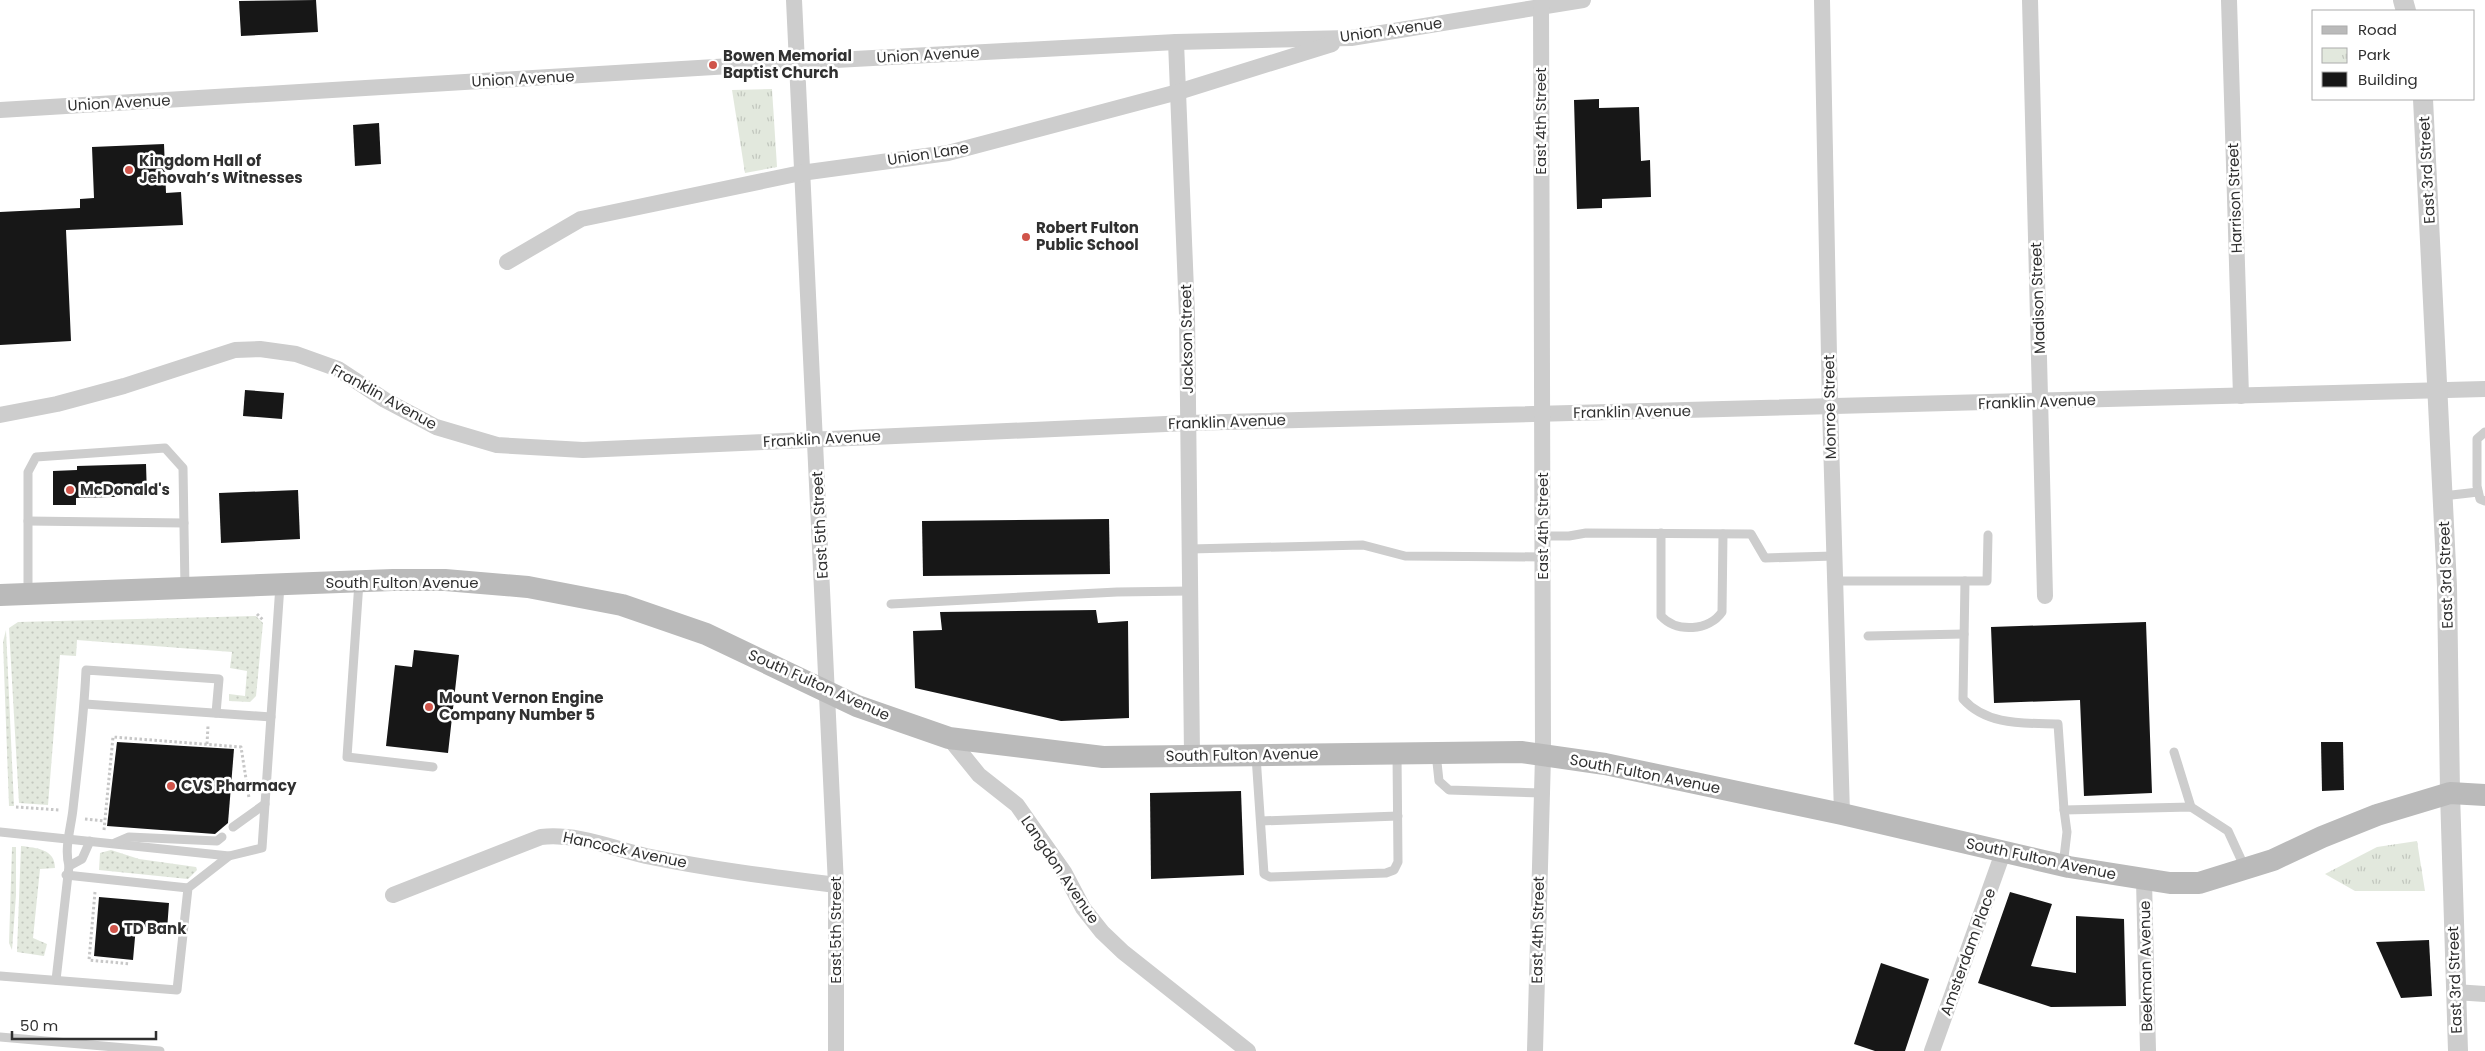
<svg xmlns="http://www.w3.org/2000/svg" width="2485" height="1051" viewBox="0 0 2485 1051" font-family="Poppins,sans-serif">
<defs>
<pattern id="grass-dots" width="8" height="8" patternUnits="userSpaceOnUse" patternTransform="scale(1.25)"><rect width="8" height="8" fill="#e2e8dd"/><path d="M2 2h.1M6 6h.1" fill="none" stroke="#c2c7be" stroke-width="1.8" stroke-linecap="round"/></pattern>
<pattern id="park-tufts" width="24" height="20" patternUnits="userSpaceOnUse" patternTransform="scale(1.25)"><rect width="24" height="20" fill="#e2e8dd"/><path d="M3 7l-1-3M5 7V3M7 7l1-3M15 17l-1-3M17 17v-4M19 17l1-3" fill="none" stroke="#c2c7be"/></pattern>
</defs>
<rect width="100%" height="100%" fill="#fff"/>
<!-- grass -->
<g fill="url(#grass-dots)">
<path d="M256,616L263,623L256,696L250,702L229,701V694L245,696L247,671L230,668L232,652L77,640L76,656L60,655L48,805L19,803L9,628L18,622Z"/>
<path d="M6,630L14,806H9L3,642Z"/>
<path d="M21,846C37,848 55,849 55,868L40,869L33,938L47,944L44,956L17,952Z"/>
<path d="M12,847H16V895L12,950L9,943Z"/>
<path d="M111,850L139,859L196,867L197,870L188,879L99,870L100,853Z"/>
</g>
<!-- park -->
<g fill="url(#park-tufts)">
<path d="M772,89L777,167L745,173L732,90Z"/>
<path d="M2417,841L2425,891H2355L2325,874L2377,847Z"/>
</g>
<!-- building -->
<g fill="#171717">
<path d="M316,0L318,32L241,36L239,1Z"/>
<path d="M1599,99V108L1639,107L1641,161L1650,160L1651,197L1602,199V208L1577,209L1574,100Z"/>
<path d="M379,123L381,164L355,166L353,125Z"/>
<path d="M164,144L166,193L181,192L183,225L66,230L71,341L0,345V212L80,208V199L94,198L92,147Z"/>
<path d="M245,390L284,393L282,419L243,416Z"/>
<path d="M146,464L147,496L76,498V505H53V471L77,470V466Z"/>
<path d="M298,490L300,539L221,543L219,493Z"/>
<path d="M1109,519L1110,574L923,576L922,521Z"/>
<path d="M1096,610L1098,623L1128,621L1129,718L1061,721L915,688L913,631L942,630L940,612Z"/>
<path d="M2146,622L2152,793L2084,796L2080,700L1994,703L1991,627Z"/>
<path d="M414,650L459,655L448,753L386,746L395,665L412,667Z"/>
<path d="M117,742L234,749L228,823L215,834L107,826Z"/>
<path d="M2321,742H2343L2344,790L2322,791Z"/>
<path d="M1241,791L1244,875L1151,879L1150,793Z"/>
<path d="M2010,892L2052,904L2031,966L2076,973V916L2124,919L2126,1006L2051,1007L1978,983Z"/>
<path d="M99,897L169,903L167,930L136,926L133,960L94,956Z"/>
<path d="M2429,940L2432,996L2401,998L2376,942Z"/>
<path d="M1881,963L1929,979L1905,1051H1875L1854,1044Z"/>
</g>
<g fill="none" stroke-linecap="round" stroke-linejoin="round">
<!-- path -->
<g stroke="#c7c7c7" stroke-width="3" stroke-dasharray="2.5 2.5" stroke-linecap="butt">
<path d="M257,614L263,620"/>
<path d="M207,744L208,726"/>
<path d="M16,807L60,810"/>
<path d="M85,819L104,821"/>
<path d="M104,830L113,737L241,747L249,798"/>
<path d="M95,892L89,960L130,964"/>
</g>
<!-- service -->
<g stroke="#cdcdcd" stroke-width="9">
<path d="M2485,432L2477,439V486L2480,499L2485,501"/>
<path d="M2443,496L2478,492"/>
<path d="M28,521L184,523"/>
<path d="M1661,533V616C1677,633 1709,631 1722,612L1723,534"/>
<path d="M1543,536H1569L1586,533L1751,534L1765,558L1834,556"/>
<path d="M1190,549L1363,545L1405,556L1543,557"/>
<path d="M1835,581H1965L1963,699C1987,726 2025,723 2058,724L2064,810L2067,832L2063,866"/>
<path d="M1965,581H1987L1988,535"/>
<path d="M359,582L347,757L433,767"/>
<path d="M28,593V472L36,457L165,448L183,468L185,588"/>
<path d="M891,604L1117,592L1190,591"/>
<path d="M1868,636L1964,634"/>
<path d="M85,704L271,717"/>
<path d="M2174,752L2191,807"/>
<path d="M1436,753L1439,781L1449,790L1542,793"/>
<path d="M1256,756L1264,874L1270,877L1386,873L1394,870L1398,862L1397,754"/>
<path d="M2064,810L2191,807L2228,831L2245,868"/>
<path d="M1261,821L1398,816"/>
<path d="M233,827L265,804"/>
<path d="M0,832L229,856L262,848L280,585"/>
<path d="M115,843L129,837L217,841L222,837"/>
<path d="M69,866L82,859L90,841"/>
<path d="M66,875L188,888"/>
<path d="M0,976L177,990L188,888L229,856"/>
<path d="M56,980L69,866C64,848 71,828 73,809C78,763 84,717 86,670L219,679L216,713"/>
<path d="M0,1037L160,1051"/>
</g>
<!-- minor -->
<g stroke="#cdcdcd" stroke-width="16">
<path d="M794,0L836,885V1051"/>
<path d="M1822,0L1830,407L1842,814"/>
<path d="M2030,0L2045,596"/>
<path d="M2229,0L2241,396"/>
<path d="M1176,42L1187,315L1192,755"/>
<path d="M0,110L798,62L1176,42L1351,38L1583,0"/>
<path d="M507,262L581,219L801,173L948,153L1178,92L1332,44"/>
<path d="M0,415L57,404L124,386L235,350L260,349L296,354L338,369L385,400L436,427L497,445L583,450L1188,423L2485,389"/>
<path d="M949,738L979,775L1017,805L1064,872L1083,908L1102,932L1123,952L1248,1051"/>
<path d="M2144,880L2148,1051"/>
<path d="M393,895L541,837C577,833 612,848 646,856C709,869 772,877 836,885"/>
<path d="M2455,992L2485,994"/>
<path d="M1535,1051L1543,756L1541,0"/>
<path d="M1932,1051L2000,861L2005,853"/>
</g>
<!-- tertiary -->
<g stroke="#cdcdcd" stroke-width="20">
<path d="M2403,0L2406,11"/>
<path d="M2423,99L2447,586L2450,793L2458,1051"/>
</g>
<!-- secondary -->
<path stroke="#bababa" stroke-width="22" d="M0,595L393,580H445L528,587L622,605L706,634L857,706L949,738L1103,757L1521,752L1605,764L1842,814L2069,867L2170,883H2199L2273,860L2322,837L2377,815L2450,793L2485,795"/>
</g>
<!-- markers -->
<g fill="#d0544a" stroke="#fff" stroke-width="2">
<circle cx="713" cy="65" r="5"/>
<circle cx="129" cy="170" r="5"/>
<circle cx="1026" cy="237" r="5"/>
<circle cx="70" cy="490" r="5"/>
<circle cx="429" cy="707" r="5"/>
<circle cx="171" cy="786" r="5"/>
<circle cx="114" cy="929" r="5"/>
</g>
<g text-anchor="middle" stroke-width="5" stroke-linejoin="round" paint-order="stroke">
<!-- street labels -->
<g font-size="15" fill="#303030" stroke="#fff">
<text transform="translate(1391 30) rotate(-8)" y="5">Union Avenue</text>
<text transform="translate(928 55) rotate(-3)" y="5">Union Avenue</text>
<text transform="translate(523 79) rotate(-3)" y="5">Union Avenue</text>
<text transform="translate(119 103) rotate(-3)" y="5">Union Avenue</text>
<text transform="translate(1541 121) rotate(-90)" y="5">East 4th Street</text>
<text transform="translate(928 154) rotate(-9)" y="5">Union Lane</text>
<text transform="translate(2427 170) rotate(-93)" y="5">East 3rd Street</text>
<text transform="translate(2235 198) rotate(-92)" y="5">Harrison Street</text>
<text transform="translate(2038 298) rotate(-92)" y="5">Madison Street</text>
<text transform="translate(1187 339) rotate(-91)" y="5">Jackson Street</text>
<text transform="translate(384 397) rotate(29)" y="5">Franklin Avenue</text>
<text transform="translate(2037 402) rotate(-2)" y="5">Franklin Avenue</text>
<text transform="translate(1830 407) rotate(-91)" y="5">Monroe Street</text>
<text transform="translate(1632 412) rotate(-1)" y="5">Franklin Avenue</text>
<text transform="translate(1227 422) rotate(-2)" y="5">Franklin Avenue</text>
<text transform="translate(822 439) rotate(-3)" y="5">Franklin Avenue</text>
<text transform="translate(820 525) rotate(-93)" y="5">East 5th Street</text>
<text transform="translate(1543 526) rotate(-90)" y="5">East 4th Street</text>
<text transform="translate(2446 575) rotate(-92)" y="5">East 3rd Street</text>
<text x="402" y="588">South Fulton Avenue</text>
<text transform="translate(819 685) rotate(24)" y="5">South Fulton Avenue</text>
<text transform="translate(1242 755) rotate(-1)" y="5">South Fulton Avenue</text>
<text transform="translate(1645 774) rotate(11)" y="5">South Fulton Avenue</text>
<text transform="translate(625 850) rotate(12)" y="5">Hancock Avenue</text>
<text transform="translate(2041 859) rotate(12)" y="5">South Fulton Avenue</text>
<text transform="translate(1060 870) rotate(56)" y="5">Langdon Avenue</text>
<text transform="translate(836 930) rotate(-90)" y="5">East 5th Street</text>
<text transform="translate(1538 930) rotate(-89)" y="5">East 4th Street</text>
<text transform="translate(1968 952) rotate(-70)" y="5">Amsterdam Place</text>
<text transform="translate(2146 966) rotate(-91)" y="5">Beekman Avenue</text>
<text transform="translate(2455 980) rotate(-92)" y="5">East 3rd Street</text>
</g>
<!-- poi labels -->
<g font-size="15" font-weight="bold" fill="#303030" stroke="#fff" text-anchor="start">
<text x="723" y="61">Bowen Memorial<tspan x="723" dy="17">Baptist Church</tspan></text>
<text x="139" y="166">Kingdom Hall of<tspan x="139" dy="17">Jehovah’s Witnesses</tspan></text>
<text x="1036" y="233">Robert Fulton<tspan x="1036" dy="17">Public School</tspan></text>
<text x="80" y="495">McDonald's</text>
<text x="439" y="703">Mount Vernon Engine<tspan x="439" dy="17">Company Number 5</tspan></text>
<text x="181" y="791">CVS Pharmacy</text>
<text x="124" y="934">TD Bank</text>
</g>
</g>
<!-- legend -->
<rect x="2312" y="10" width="162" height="90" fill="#ffffff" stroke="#acacac"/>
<rect x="2322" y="26" width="25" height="8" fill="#bababa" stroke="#acacac"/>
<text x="2358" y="35" font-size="15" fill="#303030">Road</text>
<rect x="2322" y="48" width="25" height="15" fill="url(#park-tufts)" stroke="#acacac"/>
<text x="2358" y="60" font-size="15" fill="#303030">Park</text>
<rect x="2322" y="72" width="25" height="15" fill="#171717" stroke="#acacac"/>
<text x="2358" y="85" font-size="15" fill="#303030">Building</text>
<!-- scale -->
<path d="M12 1031v8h144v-8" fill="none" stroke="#303030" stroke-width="2.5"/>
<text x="20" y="1031" font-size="15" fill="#303030" stroke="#ffffff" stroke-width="4" paint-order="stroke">50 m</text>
</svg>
